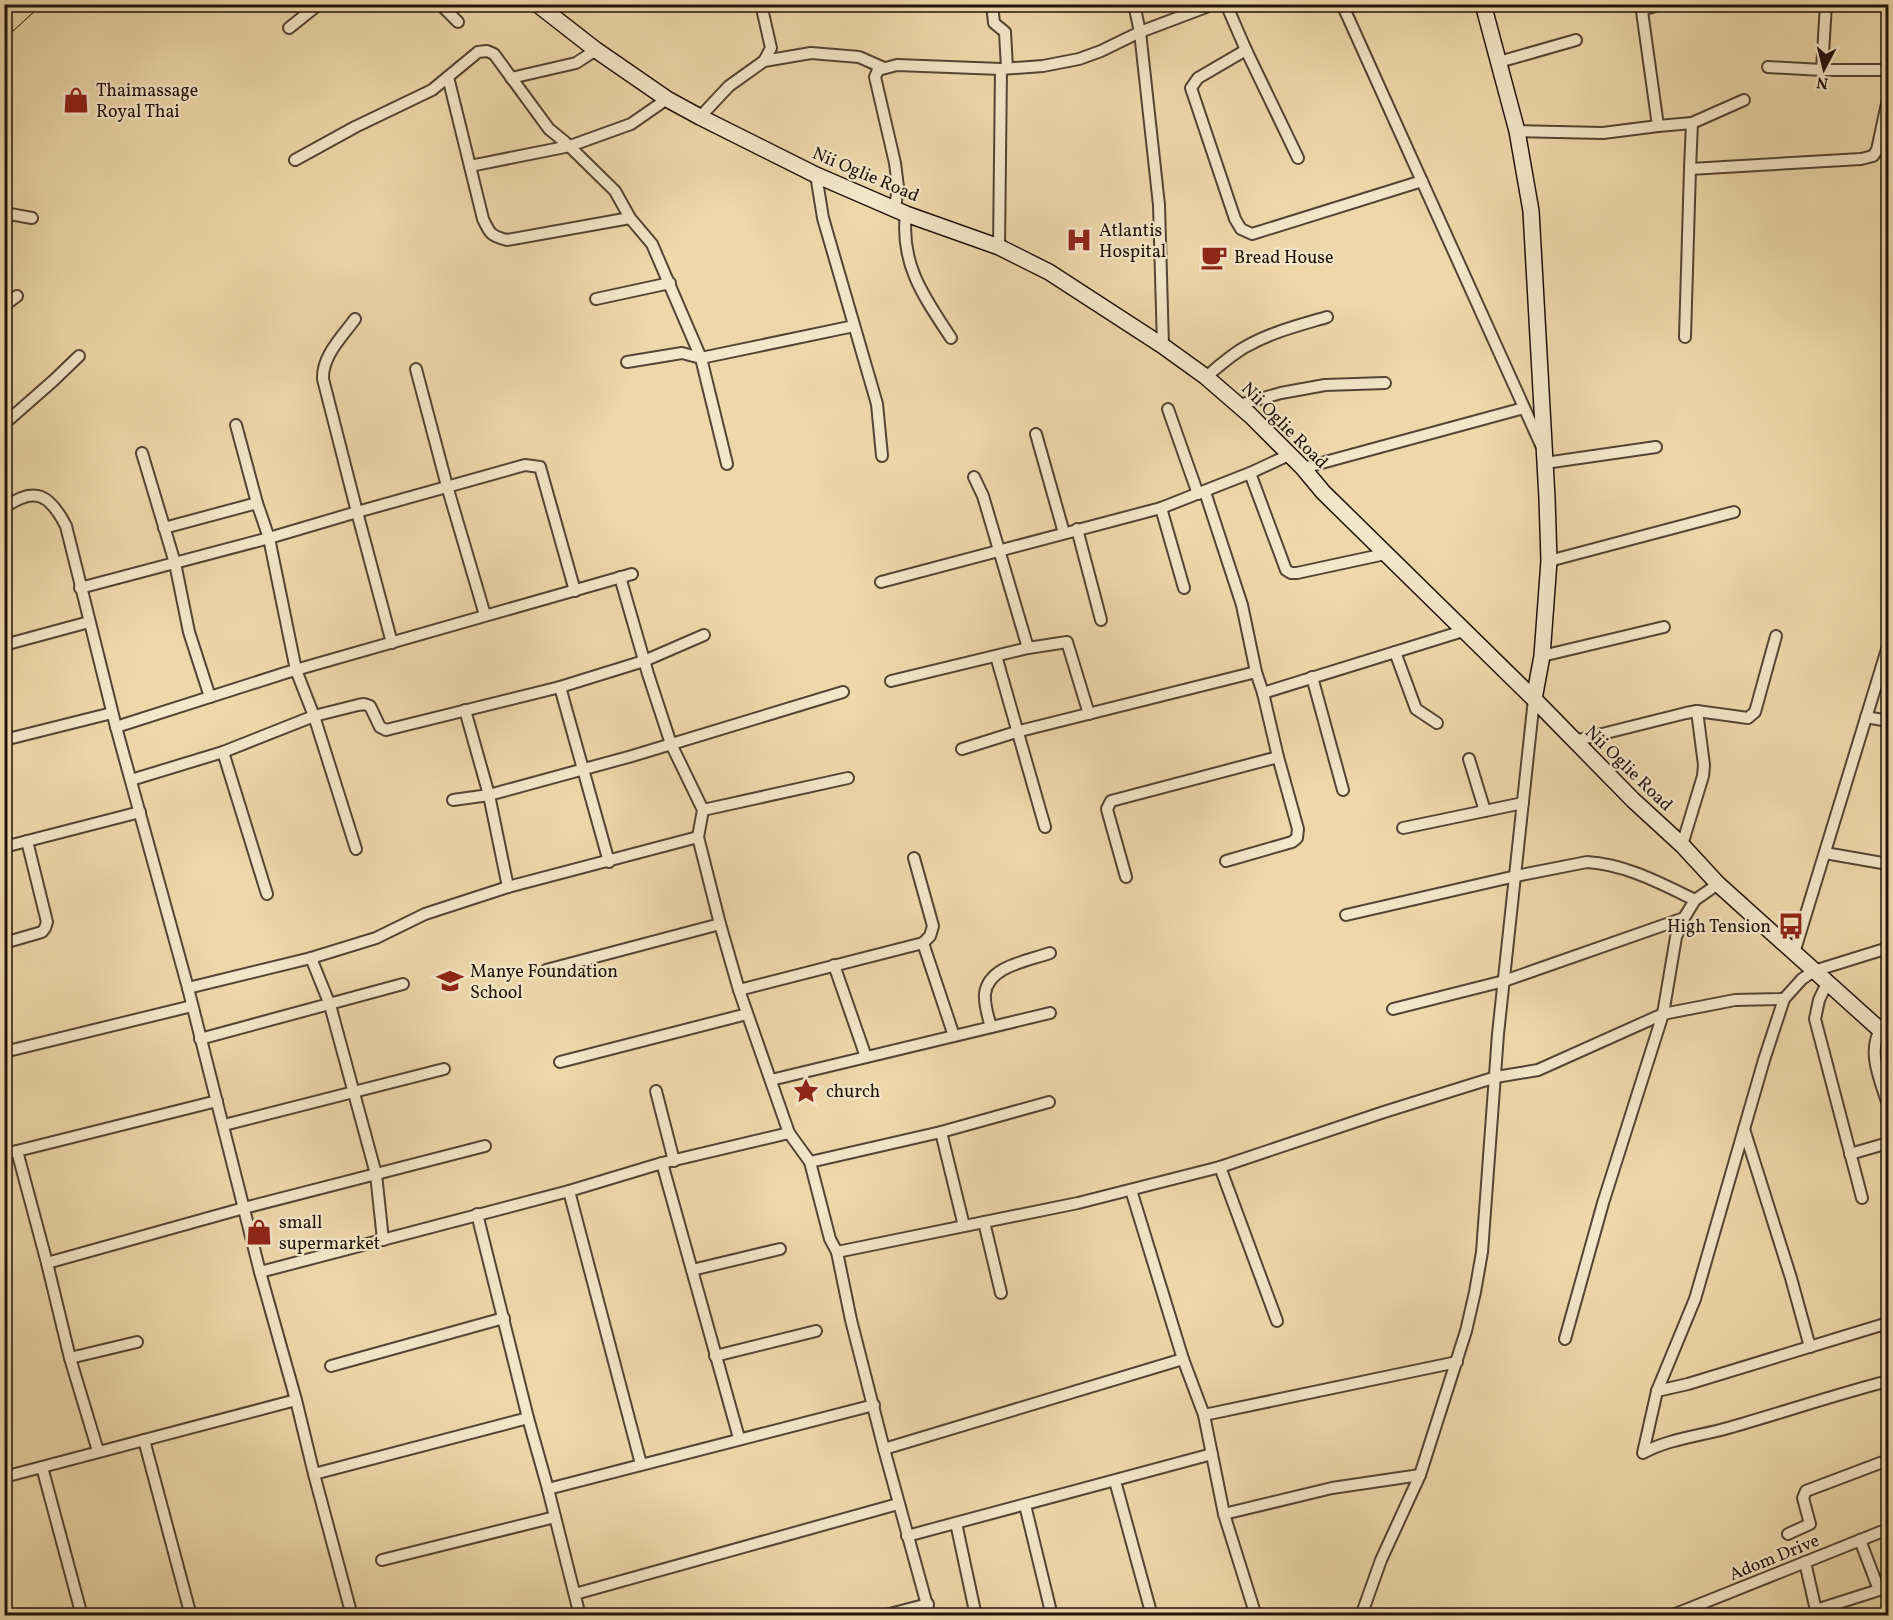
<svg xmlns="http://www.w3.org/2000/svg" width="1893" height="1620" viewBox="0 0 1893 1620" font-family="Vollkorn,serif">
<rect width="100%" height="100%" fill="#eed8aa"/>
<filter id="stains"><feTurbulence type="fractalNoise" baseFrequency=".00333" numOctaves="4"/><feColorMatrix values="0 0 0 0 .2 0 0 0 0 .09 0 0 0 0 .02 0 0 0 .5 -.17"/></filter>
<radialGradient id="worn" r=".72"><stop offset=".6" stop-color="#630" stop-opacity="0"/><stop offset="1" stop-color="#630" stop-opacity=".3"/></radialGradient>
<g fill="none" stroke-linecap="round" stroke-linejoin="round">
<!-- street casing -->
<g stroke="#544434" stroke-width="14">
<g id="street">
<path d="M440,4L458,22"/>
<path d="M992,4L994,23L1005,32L1007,68"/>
<path d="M1134,4L1140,32L1159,205L1163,346"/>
<path d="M1226,4L1246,50L1298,158"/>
<path d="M1342,4L1541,445"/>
<path d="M1344,9L1358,4"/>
<path d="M1642,10L1661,4"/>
<path d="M289,28L319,4"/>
<path d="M1246,50L1198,78L1191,88L1235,219L1241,229L1252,234L1422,181"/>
<path d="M764,61L811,53L859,57L884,68"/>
<path d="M1499,62L1576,40"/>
<path d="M1768,67L1822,70H1888"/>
<path d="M1822,70L1826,4"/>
<path d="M448,77L483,219C490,234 491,236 507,240L630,218"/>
<path d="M511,78L576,63L596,50"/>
<path d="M700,117L729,86L764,61L771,48L761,4"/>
<path d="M1692,123L1690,169L1861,159L1873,156L1877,150L1888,99"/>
<path d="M1658,126L1692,123L1744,100"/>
<path d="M1517,131L1603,133L1658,126L1641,4"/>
<path d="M295,160L355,127L432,90L478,52L487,51L494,54L549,129L565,142L615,191L630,218L652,244L701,358L727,464"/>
<path d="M470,166L570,146L631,124L667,99"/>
<path d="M816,175L823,218L877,404L882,456"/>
<path d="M895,208L898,187L895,163L875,77L878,70L897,65L1001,69L1043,66L1079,59L1101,51L1140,32L1214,4"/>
<path d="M4,213L32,218"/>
<path d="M906,214C900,264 924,297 951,338"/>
<path d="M999,247L1001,69"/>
<path d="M596,299L670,283"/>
<path d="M4,306L17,296"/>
<path d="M1685,337L1690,169"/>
<path d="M627,362L682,353L701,358L854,326"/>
<path d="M416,369L447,486L485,615"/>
<path d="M1206,377C1219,366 1232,354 1247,346C1272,332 1300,325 1327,317"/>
<path d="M1239,405L1281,393L1325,385L1385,383"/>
<path d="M1168,409L1198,494"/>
<path d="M4,424L53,381L79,356"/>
<path d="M236,425L257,503L269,538L296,670L314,716L356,849"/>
<path d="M1036,434L1064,533"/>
<path d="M142,453L175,563L189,632L210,697"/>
<path d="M1545,463L1656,447"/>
<path d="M1303,468L1524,408"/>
<path d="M1250,473L1286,570L1291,573H1297L1385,554"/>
<path d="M974,477L983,496L1028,648"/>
<path d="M1205,492L1242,605L1256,672"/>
<path d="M4,508C35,485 50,495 66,526L116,727L188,988L260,1272L296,1400L314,1474L352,1616"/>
<path d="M1161,508L1184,588"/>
<path d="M164,528L257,503"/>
<path d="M1077,529L1101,620"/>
<path d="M1549,561L1734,512"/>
<path d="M881,582L1161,508L1250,473L1289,455"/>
<path d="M80,588L269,538L357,512L323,379C322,356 342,337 355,319"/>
<path d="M392,643L357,512L525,465L540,467L575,591"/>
<path d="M4,645L89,622"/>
<path d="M1395,652L1416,709L1437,723"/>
<path d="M996,656L1045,827"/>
<path d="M1542,656L1664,627"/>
<path d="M1312,677L1343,790"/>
<path d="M891,681L1028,648L1067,642L1089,714"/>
<path d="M560,687L609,862"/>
<path d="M465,710L489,795L508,887"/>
<path d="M1866,717L1888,721"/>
<path d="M116,727L285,673L632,574"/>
<path d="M4,740L112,713"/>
<path d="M1574,741L1686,713L1697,711L1748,718L1755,712L1776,636"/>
<path d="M962,749L1016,732L1256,672L1263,693"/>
<path d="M223,752L314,716L358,705L364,704L370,706L380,727L386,730L560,687L644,661L704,635"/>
<path d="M1469,759L1485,811"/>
<path d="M131,780L223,752L267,894"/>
<path d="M453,800L489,795L632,756L843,692"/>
<path d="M703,810L848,778"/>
<path d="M1403,828L1523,803"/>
<path d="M1682,845L1703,776L1704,765L1697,711"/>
<path d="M4,847L140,812"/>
<path d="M1825,853L1888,864"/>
<path d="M1226,861L1292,842L1297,838L1298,829L1278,757"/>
<path d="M1126,877L1108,813L1107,809L1111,801L1278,757L1263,693L1463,631"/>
<path d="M1346,915L1516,876L1587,862C1625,864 1662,884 1695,900"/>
<path d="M4,943L42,932L45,928L47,922L27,841"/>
<path d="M923,943L954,1036"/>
<path d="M1794,953L1888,646"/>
<path d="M311,958L330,1005L376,1174L383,1240"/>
<path d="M834,965L866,1057"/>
<path d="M546,970L720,924"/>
<path d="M1827,983L1819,1000L1815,1019L1862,1198"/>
<path d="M188,988L311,958L376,938L425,914L508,887L698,837"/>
<path d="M739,990L923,943L930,936L933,926L914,858"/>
<path d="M1784,999L1764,1060L1695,1299L1657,1391L1643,1453C1668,1439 1700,1436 1728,1428C1781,1413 1834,1395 1888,1381"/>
<path d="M1393,1009L1504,981L1684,918"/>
<path d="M991,1027C988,1016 984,1005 985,994C988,966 1028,961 1050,953"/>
<path d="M1888,1027L1880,1030C1867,1054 1881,1081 1888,1105"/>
<path d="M200,1039L403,984"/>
<path d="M4,1052L192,1006"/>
<path d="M560,1062L747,1014"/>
<path d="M771,1080L1050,1013"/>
<path d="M656,1091L674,1161"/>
<path d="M217,1101L17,1151L47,1263L244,1208L485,1146"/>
<path d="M224,1125L444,1069"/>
<path d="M1744,1129L1791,1278L1810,1347"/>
<path d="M941,1132L964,1226"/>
<path d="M789,1133L810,1162L830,1239L837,1252L851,1320L884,1449L930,1616"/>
<path d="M4,1154L17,1151"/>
<path d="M1850,1154L1888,1143"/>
<path d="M810,1162L941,1132L1049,1102"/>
<path d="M662,1163L739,1438"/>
<path d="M1220,1167L1277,1321"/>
<path d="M1131,1190L1183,1359L1204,1415L1224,1514L1256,1616"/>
<path d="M569,1191L641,1464"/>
<path d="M477,1214L528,1418L548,1489L580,1616"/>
<path d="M984,1222L1001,1293"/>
<path d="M837,1252L1078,1203L1220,1167L1384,1112L1496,1077L1538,1070L1663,1014L1735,1000L1784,999L1802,979L1814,971L1888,948"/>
<path d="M47,1263L70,1358L98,1451"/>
<path d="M692,1270L780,1249"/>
<path d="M260,1272L569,1191L662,1163L789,1133L739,990L720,924L698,837L703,810L671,744L648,674L620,577"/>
<path d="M1565,1339L1603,1203L1663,1014L1676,937L1684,918L1695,900L1718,884"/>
<path d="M715,1356L816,1331"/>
<path d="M70,1358L137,1342"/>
<path d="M331,1366L504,1318"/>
<path d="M1657,1391L1688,1384L1888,1323"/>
<path d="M1204,1415L1457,1362"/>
<path d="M144,1440L191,1616"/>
<path d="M884,1449L1183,1359"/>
<path d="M42,1467L82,1616"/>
<path d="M314,1474L528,1418"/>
<path d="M4,1477L296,1400"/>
<path d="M1115,1481L1152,1616"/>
<path d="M548,1489L874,1405"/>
<path d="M1025,1505L1052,1616"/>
<path d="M1224,1514L1332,1488L1420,1475"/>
<path d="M956,1523L976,1616"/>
<path d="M1788,1534L1810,1524L1803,1498L1806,1491L1888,1460"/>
<path d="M907,1536L1212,1454"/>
<path d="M382,1560L555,1517"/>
<path d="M1805,1562L1817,1615"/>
<path d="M575,1594L898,1504"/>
<path d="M1816,1610L1879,1590L1860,1540"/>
<path d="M1673,1615L1888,1529"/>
<path d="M882,1616L928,1604"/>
<path d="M1361,1616L1381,1560L1420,1475L1466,1331L1475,1292L1482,1252L1498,1034L1534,699"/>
</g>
</g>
<!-- secondary casing -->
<g stroke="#21120c" stroke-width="18">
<g id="secondary">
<path d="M537,4L596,50L667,99L700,117L816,175L906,214L999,247L1049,272L1163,346L1206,377L1251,416L1303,468L1323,492L1534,699L1633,800L1682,845L1718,884L1888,1037"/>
<path d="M1483,4L1517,131L1531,211L1547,498L1549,561L1542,656L1534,699"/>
</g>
</g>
<!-- highway casing -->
<g stroke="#21120c" stroke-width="22">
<path id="highway" d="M4,25L27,4"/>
</g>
<!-- street -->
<use href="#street" stroke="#f4e6c8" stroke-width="10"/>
<!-- secondary -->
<use href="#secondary" stroke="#f4e6c8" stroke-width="15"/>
<!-- highway -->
<use href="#highway" stroke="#eed8aa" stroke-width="20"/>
</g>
<!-- icons -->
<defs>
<g id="shop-bare" transform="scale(2.07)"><path d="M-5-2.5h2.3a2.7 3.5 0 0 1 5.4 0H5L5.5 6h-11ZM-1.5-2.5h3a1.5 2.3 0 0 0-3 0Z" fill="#8f2418" stroke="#f4e6c8" stroke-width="2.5" paint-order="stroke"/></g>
<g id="hospital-bare" transform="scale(2.07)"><path d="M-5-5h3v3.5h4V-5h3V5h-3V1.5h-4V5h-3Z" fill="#8f2418" stroke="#f4e6c8" stroke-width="2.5" paint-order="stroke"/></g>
<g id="cafe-bare" transform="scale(2.07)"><path d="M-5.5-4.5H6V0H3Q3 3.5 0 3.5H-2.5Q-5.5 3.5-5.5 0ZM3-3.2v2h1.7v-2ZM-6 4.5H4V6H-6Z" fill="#8f2418" stroke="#f4e6c8" stroke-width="2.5" paint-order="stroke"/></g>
<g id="bus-bare" transform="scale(2.07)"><path d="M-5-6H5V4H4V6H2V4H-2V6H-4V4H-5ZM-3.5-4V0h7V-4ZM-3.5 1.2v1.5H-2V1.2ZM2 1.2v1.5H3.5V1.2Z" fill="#8f2418" stroke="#f4e6c8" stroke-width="2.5" paint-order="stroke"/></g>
<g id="school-bare" transform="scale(2.07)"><path d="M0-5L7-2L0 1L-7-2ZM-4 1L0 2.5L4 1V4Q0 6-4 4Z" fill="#8f2418" stroke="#f4e6c8" stroke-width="2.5" paint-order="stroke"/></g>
<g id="sight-bare" transform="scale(2.07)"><path d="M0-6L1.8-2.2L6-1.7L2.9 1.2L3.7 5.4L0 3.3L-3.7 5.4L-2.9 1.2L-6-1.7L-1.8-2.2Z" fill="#8f2418" stroke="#f4e6c8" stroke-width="2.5" paint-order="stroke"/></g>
</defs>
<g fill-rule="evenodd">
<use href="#shop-bare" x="76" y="100"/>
<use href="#hospital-bare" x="1079" y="240"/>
<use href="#cafe-bare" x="1214" y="257"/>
<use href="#bus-bare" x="1791" y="926"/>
<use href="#school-bare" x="450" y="981"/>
<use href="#sight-bare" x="806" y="1091"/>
<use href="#shop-bare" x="259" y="1232"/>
</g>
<g text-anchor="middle" stroke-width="4.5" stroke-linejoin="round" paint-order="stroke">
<!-- poi labels -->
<g font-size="18" fill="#21120c" stroke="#f4e6c8" text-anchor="start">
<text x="96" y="96">Thaimassage<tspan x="96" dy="21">Royal Thai</tspan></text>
<text x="1099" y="236">Atlantis<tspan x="1099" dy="21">Hospital</tspan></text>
<text x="1234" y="263">Bread House</text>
<text x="1771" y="932" text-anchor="end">High Tension</text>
<text x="470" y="977">Manye Foundation<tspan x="470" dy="21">School</tspan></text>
<text x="826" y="1097">church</text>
<text x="279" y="1228">small<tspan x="279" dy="21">supermarket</tspan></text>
</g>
<!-- street labels -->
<g font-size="18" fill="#21120c" stroke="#f4e6c8">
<text transform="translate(866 174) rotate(23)" y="6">Nii Oglie Road</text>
<text transform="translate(1285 425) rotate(45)" y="6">Nii Oglie Road</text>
<text transform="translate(1629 768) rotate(44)" y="6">Nii Oglie Road</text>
<text transform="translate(1774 1557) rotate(-22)" y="6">Adom Drive</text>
</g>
</g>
<!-- margin -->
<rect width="1893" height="1620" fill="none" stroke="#eed8aa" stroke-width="24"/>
<rect x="6" y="6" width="1881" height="1608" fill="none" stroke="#21120c" stroke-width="3"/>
<rect x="12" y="12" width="1869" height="1596" fill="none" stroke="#21120c" stroke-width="1.5"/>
<!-- north arrow -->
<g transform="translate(1824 69) rotate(187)" stroke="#f4e6c8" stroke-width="4.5" paint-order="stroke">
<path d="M0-4.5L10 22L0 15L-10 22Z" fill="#21120c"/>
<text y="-9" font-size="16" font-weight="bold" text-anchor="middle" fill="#21120c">N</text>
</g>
<rect width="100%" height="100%" filter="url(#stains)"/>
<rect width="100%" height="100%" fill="url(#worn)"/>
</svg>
